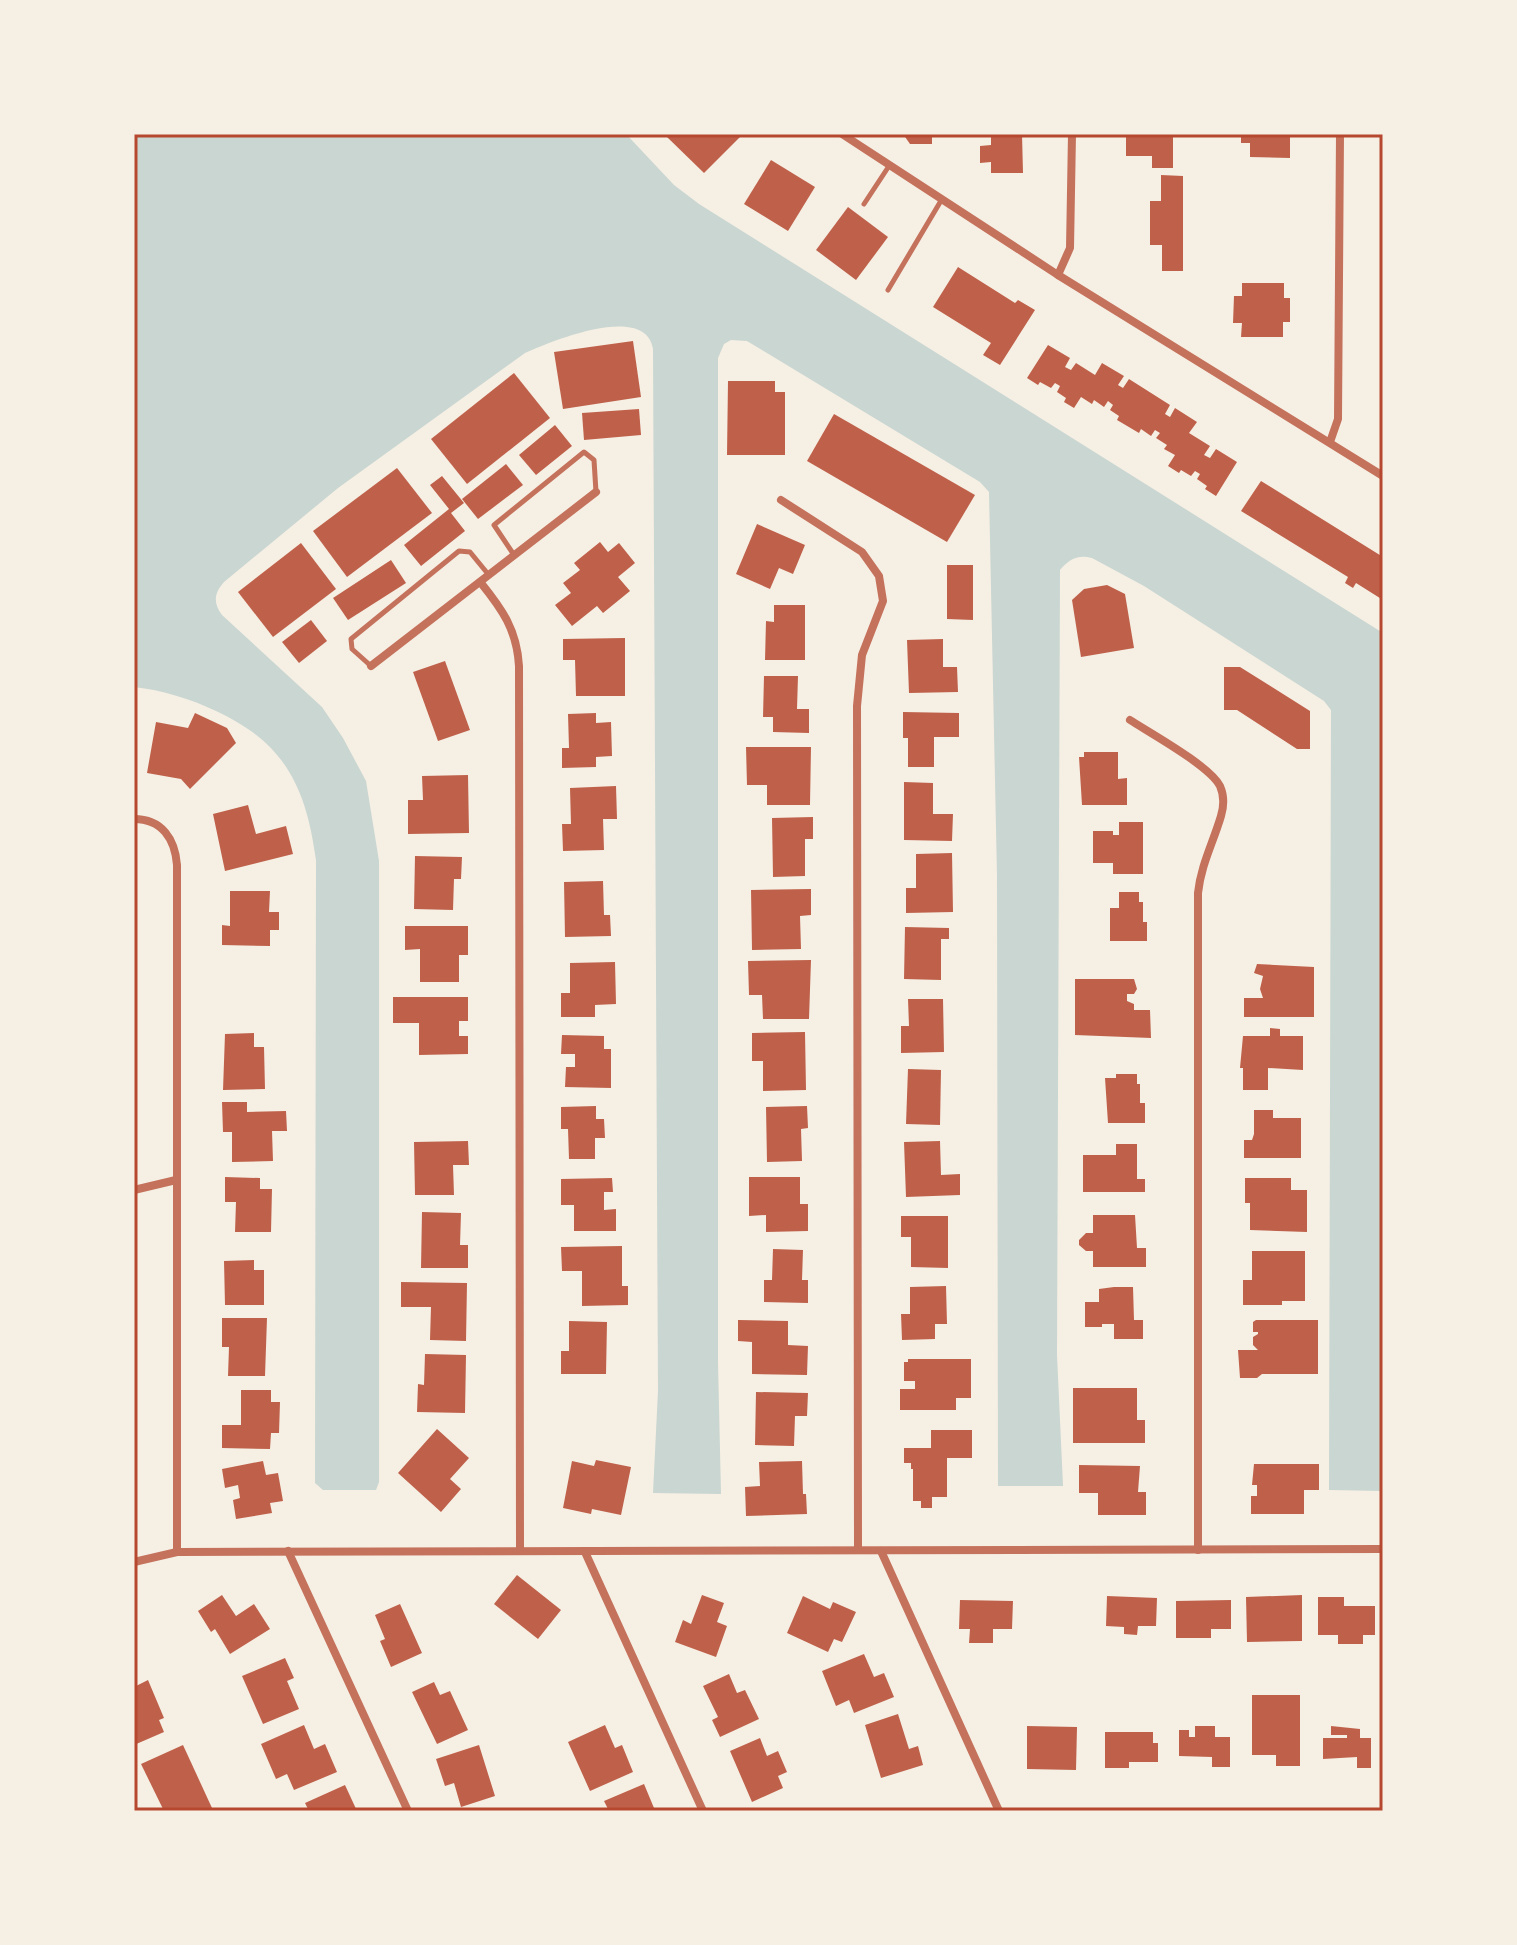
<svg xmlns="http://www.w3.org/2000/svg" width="1517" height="1945" viewBox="0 0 1517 1945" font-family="Cabin,sans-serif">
<rect width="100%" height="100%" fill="#f6efe4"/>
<!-- water -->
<path fill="#c9d6d2" d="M134,134H626L674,185L699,204L1383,633V1491L1329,1490L1331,710L1324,701L1144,586L1092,558C1078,554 1069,559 1060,570L1057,1355L1063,1486H998L997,876L989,492L980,482L747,341L731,340L724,344L718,358V1363L721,1494L653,1493L658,1391L653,349C646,302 551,341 525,353L338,488L224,582C214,593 213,603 222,615L322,707L343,738L366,781L379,861V1482L376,1490H323L315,1483L316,860C306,787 285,743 216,711C191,699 162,690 134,687Z"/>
<!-- building -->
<g fill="#bf614a">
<path d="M670,134H738L741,136L704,173L667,137Z"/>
<path d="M903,134H932V144H910Z"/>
<path d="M991,134H1022L1023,173H991V162L980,163V146L991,145Z"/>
<path d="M1126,134L1173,135V168H1152V156H1126Z"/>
<path d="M1241,134H1290V158L1250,157V143H1241Z"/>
<path d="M771,160L815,187L788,231L744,204Z"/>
<path d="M1161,175L1183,176V271H1162V245H1150V201H1161Z"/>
<path d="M848,207L888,237L856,280L816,250Z"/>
<path d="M958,267L1015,303L1018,300L1035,310L1000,365L983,355L991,343L933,307Z"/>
<path d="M1242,283H1284V298H1290V322H1283V337H1241L1242,323H1233L1234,296H1242Z"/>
<path d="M633,341L641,397L563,409L554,352Z"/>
<path d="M1048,345L1070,358L1065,367L1071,370L1076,363L1095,375L1102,363L1124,376L1118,385L1123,388L1129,379L1170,405L1165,414L1170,417L1175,408L1197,422L1189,433L1210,446L1204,455L1210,458L1216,449L1237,462L1216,496L1205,489L1207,486L1197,479L1200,474L1195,471L1191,476L1181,470L1179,473L1168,466L1175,455L1164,449L1167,445L1156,438L1160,433L1155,430L1151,436L1141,429L1139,433L1117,420L1119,416L1110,410L1113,405L1108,401L1104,407L1094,400L1092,404L1081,397L1074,408L1064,402L1066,398L1057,392L1060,386L1055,383L1051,388L1040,382L1038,385L1027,378Z"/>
<path d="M514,373L550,418L467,484L431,439Z"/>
<path d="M728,381H775V392H785V455H727Z"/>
<path d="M639,409L641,435L584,440L582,413Z"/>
<path d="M834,414L975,495L947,542L807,461Z"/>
<path d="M555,425L572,446L536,475L519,455Z"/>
<path d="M506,464L523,485L478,519L462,499Z"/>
<path d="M397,468L432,513L347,577L313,531Z"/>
<path d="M442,476L464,503L451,513L465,531L421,566L404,545L449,509L430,485Z"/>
<path d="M1261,481L1383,557V600L1356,583L1353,588L1345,583L1348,577L1241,511Z"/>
<path d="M757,524L805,545L793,574L779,568L770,589L736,574Z"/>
<path d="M600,542L608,552L619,543L635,563L618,577L630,591L603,613L597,606L572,626L555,605L571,593L563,583L580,570L574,563Z"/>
<path d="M301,543L336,589L273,637L238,592Z"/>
<path d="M391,560L406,583L348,620L333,598Z"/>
<path d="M947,565H973V620L947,619Z"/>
<path d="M1107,585L1125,594L1134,648L1081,657L1072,600L1084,589Z"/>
<path d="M774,605H805V660H765L766,621L774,622Z"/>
<path d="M311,620L327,641L299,663L282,642Z"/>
<path d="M625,638V696H576L575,660H563V639Z"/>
<path d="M943,639V667H957L958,692L909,693L907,640Z"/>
<path d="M445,661L470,730L438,741L413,672Z"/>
<path d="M1224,667H1240L1310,711V749H1297L1237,710H1224Z"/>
<path d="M764,676H798L797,709H809V733L773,732V717H763Z"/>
<path d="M903,712L959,713V737H934V767H908V738H903Z"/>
<path d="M195,713L227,728L236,743L190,789L181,779L147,773L156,722L188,728Z"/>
<path d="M596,713V723L611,722L612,756L596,757V767L562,768V748H569L568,714Z"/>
<path d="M746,747H811L810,805H767V785H747Z"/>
<path d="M1084,752H1118V779L1127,778V805H1082L1079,757H1084Z"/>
<path d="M468,775L469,833L408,834V800H423L422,776Z"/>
<path d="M904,782L933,783V814H953L952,841L904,840Z"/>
<path d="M616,786L617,819H603L604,850L563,851L562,824H571L570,788Z"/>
<path d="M248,805L256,834L286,826L293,854L225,871L213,814Z"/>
<path d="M813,817V839H805V876L773,877L772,818Z"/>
<path d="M1119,822H1143V874H1113V863H1093V831H1113V835H1119Z"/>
<path d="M952,853L953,912L906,913V888H916V854Z"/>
<path d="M415,856L462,857L461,879H454L453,910L414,909Z"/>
<path d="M603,881L604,915H610L611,936L565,937L564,882Z"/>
<path d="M811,889V915L800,916L801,949L752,950L751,890Z"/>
<path d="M230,891H270L269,912H279V930H270V946L222,945V925L230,926Z"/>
<path d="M1119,892H1139V902H1143V922H1147V941H1110V908H1119Z"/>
<path d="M405,926H468V955H459V982H420V949L405,950Z"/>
<path d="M905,927L949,928V939H941V980L904,979Z"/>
<path d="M811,960L809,1019H763L762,995H749L748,961Z"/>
<path d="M615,962L616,1004L595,1005V1017H561V993H570V963Z"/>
<path d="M1257,964L1314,967V1017H1244V998H1263L1260,989L1263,976L1254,973Z"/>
<path d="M1075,979H1134L1137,989L1134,994H1127V1001L1134,1004V1010H1150L1151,1038L1075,1035Z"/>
<path d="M393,997H468V1021H459V1036H468V1054L419,1055V1023H393Z"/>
<path d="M908,999H943L944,1052L901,1053V1026H909Z"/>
<path d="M1270,1028L1280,1029V1036H1303V1070L1268,1068V1090H1243V1068H1240L1243,1036H1270Z"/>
<path d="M805,1032L806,1090L763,1091V1061H752V1033Z"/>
<path d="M254,1033V1047H264L265,1089L223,1090L225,1034Z"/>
<path d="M562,1035L604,1036V1049H611V1088L565,1087L566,1067H575V1054H561Z"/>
<path d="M908,1069L941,1070L940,1125L906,1124Z"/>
<path d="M1116,1074H1137V1084H1140V1103H1145V1123H1108L1105,1078H1116Z"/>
<path d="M222,1102H247V1112L286,1111L287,1131H272L273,1161L232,1162V1132H223Z"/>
<path d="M596,1106V1119H604L605,1138H595V1159H569L568,1129H561V1107Z"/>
<path d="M807,1106L808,1128L801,1129L802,1161L767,1162L766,1107Z"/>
<path d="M1254,1110H1273V1118H1301V1158H1244V1140H1252L1254,1134Z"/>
<path d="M468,1141L469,1165H453L454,1195H415L414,1142Z"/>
<path d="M940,1141L941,1175L960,1174V1195L906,1197L904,1142Z"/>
<path d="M1116,1144H1137V1179H1145V1192H1083V1155H1116Z"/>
<path d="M225,1177L260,1178V1189H272L271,1232H235L236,1202H225Z"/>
<path d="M749,1177H800V1204H808V1231L766,1232V1215L749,1216Z"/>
<path d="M612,1178L613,1192H604V1210L616,1209V1231H574V1205H561V1179Z"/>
<path d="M1245,1178H1291V1190H1307V1232L1250,1230V1203H1245Z"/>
<path d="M422,1212L461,1213L460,1245H468V1268H421Z"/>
<path d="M1093,1215H1135L1137,1248H1146V1267H1093V1251H1086L1079,1245V1240L1086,1233H1093Z"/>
<path d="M901,1216H948V1268L911,1267V1237H901Z"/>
<path d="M622,1246V1286H628V1305L582,1306V1271H562L561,1247Z"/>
<path d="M773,1249L803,1250L802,1280H808V1303L764,1302V1280H772Z"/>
<path d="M1252,1251H1305V1301H1282V1305H1243V1280H1252Z"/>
<path d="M254,1260V1270H264V1305H225L224,1261Z"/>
<path d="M401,1282L467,1283L466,1341L430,1340L431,1307H401Z"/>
<path d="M946,1286L947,1324H935V1339L902,1340L901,1314H910V1287Z"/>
<path d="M1114,1287H1133L1134,1320H1143V1339H1114V1324H1102V1327H1085V1302H1099V1289Z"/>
<path d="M222,1318H267L265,1376H228L229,1347H222Z"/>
<path d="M738,1320L788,1321V1345L808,1346L807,1375L752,1374V1342L738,1341Z"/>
<path d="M1256,1320H1318V1374H1262L1257,1378H1240L1238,1350H1258L1253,1345V1337L1258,1334V1332H1253V1322Z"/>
<path d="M569,1321L607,1322L606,1374H561V1351H569Z"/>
<path d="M425,1354L466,1355L465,1413L417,1412L418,1384L424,1385Z"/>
<path d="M908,1359H971V1398H956V1410H900V1389H915V1381H904V1362H908Z"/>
<path d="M1073,1388H1137V1420H1145V1443H1073Z"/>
<path d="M241,1390H271V1402H280L279,1433H271L270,1449L222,1448V1425H241Z"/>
<path d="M756,1392L808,1393L807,1416H795L794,1446L755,1445Z"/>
<path d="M437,1429L469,1458L450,1479L461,1489L441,1512L398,1473Z"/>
<path d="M931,1430H972V1458H947V1497H932V1508H921V1501H913V1469H911V1463H904V1448H931Z"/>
<path d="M596,1460L631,1467L621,1515L592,1509L591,1514L563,1508L572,1461L594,1466Z"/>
<path d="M263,1461L266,1475L278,1473L283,1501L270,1503L272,1513L236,1519L233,1500L240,1498L238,1485L225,1488L222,1469Z"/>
<path d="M802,1461L803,1494H806L807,1514L746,1516L745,1487L760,1486L759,1462Z"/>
<path d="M1254,1464H1319V1490H1304V1514H1251V1496H1257V1485H1252Z"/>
<path d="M1079,1465L1140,1466L1138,1492H1146V1515H1098V1493H1079Z"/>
<path d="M517,1575L561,1610L538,1639L494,1604Z"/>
<path d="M222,1595L236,1616L254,1604L270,1629L230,1654L215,1629L211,1632L198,1611Z"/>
<path d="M702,1595L724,1603L717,1622L727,1626L716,1657L675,1642L683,1620L691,1624Z"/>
<path d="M1302,1595V1641L1247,1642L1246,1597Z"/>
<path d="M803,1596L830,1609L833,1602L856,1612L842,1642L834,1639L828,1652L787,1633Z"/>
<path d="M1107,1596L1157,1598L1156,1626H1138L1137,1635L1124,1634V1627L1106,1626Z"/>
<path d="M1318,1597H1344V1606H1375V1635H1363V1644H1338V1635H1318Z"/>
<path d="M960,1600L1013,1601L1012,1629H993V1643H969L970,1629H959Z"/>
<path d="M1231,1600V1629H1211V1638H1176V1601Z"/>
<path d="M400,1604L422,1653L391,1667L380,1641L385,1639L375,1615Z"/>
<path d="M864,1654L874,1677L884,1673L894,1697L854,1713L849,1700L836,1706L822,1671Z"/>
<path d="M285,1658L294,1678L287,1681L299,1709L263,1724L242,1676Z"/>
<path d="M729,1674L737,1693L745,1690L759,1719L720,1737L712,1720L718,1717L703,1686Z"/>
<path d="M148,1680L164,1718L159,1720L164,1732L134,1745V1687Z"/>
<path d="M434,1682L440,1695L450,1691L468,1730L437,1744L412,1692Z"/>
<path d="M1252,1695H1300V1766H1276V1755H1252Z"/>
<path d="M898,1714L909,1749L918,1746L923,1765L881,1778L865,1725Z"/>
<path d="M304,1725L314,1749L325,1744L337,1772L294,1790L287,1774L276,1779L261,1744Z"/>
<path d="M605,1725L615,1748L622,1745L633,1772L590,1791L568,1742Z"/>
<path d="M1027,1726L1077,1727L1076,1770L1027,1769Z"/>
<path d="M1195,1726H1215V1737H1230V1767H1212V1757L1179,1756V1730H1189V1737H1195Z"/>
<path d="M1331,1726L1360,1729V1738H1371V1768H1357V1757L1323,1759V1738H1347V1735H1331Z"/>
<path d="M1105,1732H1153V1743H1158V1762H1129V1768H1105Z"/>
<path d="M760,1738L767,1756L778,1751L787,1772L778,1776L783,1788L752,1802L730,1751Z"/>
<path d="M183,1745L212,1808L206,1811H164L141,1764Z"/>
<path d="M479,1745L495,1796L461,1807L454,1783L445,1786L436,1759Z"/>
<path d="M644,1784L654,1808L646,1811H609L604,1801Z"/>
<path d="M345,1785L357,1811H309L305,1803Z"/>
</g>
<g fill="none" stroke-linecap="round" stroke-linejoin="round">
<!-- service -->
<g stroke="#c5725c" stroke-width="5">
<path d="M864,204L889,166"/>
<path d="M888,290L942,199"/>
<path d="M514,555L494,525L584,452L594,460L596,492"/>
<path d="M371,666L352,649L351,639L459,551L470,552L488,574"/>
</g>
<!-- minor -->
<g stroke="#c5725c" stroke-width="8">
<path d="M842,134L1058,275L1383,476"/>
<path d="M1058,275L1070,248L1072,134"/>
<path d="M1330,442L1338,419L1340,134"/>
<path d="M781,500L862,552L879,576L883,601L862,655L857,706L858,1550"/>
<path d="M481,583C502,609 517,630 519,666L520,1551"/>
<path d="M371,666L596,492"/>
<path d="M1130,720C1150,733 1210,766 1220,786C1224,795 1224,806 1221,816C1213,843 1201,865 1198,893V1550"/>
<path d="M134,819C162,819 175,839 177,865V1552"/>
<path d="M134,1190L176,1180"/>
<path d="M288,1551L408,1811"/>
<path d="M881,1551L999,1811"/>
<path d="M585,1552L703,1811"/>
<path d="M134,1562L177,1552L1383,1549"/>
</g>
</g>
<!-- border -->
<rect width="1517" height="1945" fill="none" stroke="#f6efe4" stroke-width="272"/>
<rect x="136" y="136" width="1245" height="1673" fill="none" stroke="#b5482f" stroke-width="3"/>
</svg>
